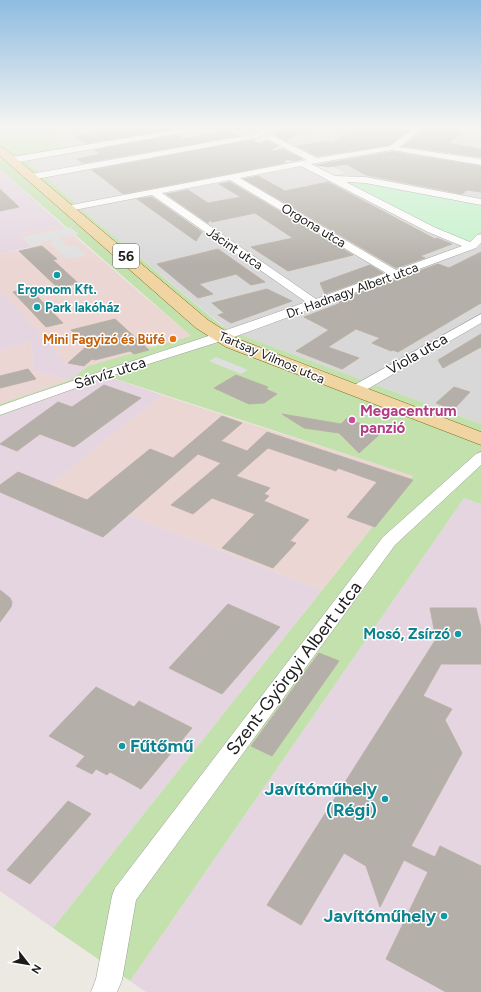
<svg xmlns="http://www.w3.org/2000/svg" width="481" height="992" viewBox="0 0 481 992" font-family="Figtree,sans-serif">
<rect width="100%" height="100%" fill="#ece9e2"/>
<!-- residential -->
<path fill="#d9d8d8" d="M81,126H175L184,132L223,126L253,139L324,178L344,173L272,134L286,126H481V424L244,336L223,326L92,218L22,156L63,148L46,135Z"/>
<!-- commercial -->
<g fill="#ebd6d3">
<path d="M62,225L139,292L191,336L88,366L68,365L0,290V254L31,248L18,234Z"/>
<path d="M31,342L34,371L70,380L0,404V350Z"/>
<path d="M162,395L251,424L413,476L322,590L49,485Z"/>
</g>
<!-- industrial -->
<g fill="#e4d5e0">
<path d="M0,169L62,225L18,234L31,247L0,254Z"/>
<path d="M0,290L68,365L88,366L70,380L34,371L31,342L0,350Z"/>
<path d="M107,376L162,395L49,485L322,590L53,928L0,891V416Z"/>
<path d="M464,498L481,504V992H146L130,981Z"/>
</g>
<!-- grass -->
<path fill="#c2e1ad" d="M0,126H81L47,135L63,148L23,157L92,218L222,326L244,336L481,424V504L464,498L130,981L53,928L413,476L107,376L0,416V404L70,380L88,366L191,336L0,169Z"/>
<!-- park -->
<path fill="#c3f2ca" d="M338,180H349L481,203V231L470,242L447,234Z"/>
<!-- parking -->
<g fill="#dfdfdf">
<path d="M70,227L79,234L59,238L69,247L75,245L87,255L67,259L49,243L55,242L52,239L32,247L21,237Z"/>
<path d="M216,357L248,370L241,374L209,361Z"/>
</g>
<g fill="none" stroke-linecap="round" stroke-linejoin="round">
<!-- stream -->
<path stroke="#a7c7d5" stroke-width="2" d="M229,126L243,131"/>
</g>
<!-- building -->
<g fill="#b4afa8" stroke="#bbb1a6">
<path d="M106,126H161L167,130L85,143L74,136L111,130Z"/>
<path d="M292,126L311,127L286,141L275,135Z"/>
<path d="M358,126H414L389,145L317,156L297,146L327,141L332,143Z"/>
<path d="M426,126H461L453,132L462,133L448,143L481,149V157L403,146L426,128Z"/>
<path d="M227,131L237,136L83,163L77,159L101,154L95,150L177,135L183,139Z"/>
<path d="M252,140L258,144L267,140L278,146L267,152L283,149L303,159L295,161L285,159L284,163L123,194L92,170Z"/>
<path d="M392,152L481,166V192L467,190L462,194L366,175L346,164L328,167L316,165Z"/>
<path d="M258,176L285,191L328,182L435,239L437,238L452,244L420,256L425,258L396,268L244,179Z"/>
<path d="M230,182L353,255L288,271L251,247L293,238L255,213L212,222L210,220L208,223L166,194L188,190L208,203L241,197L219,184Z"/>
<path d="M0,189L19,207L0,211Z"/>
<path d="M152,197L202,232L196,241L137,199Z"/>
<path d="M42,246L57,259L53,260L78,283L58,288L19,251Z"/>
<path d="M218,249L265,282L251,285L236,274L199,284L213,294L198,298L157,264Z"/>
<path d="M481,252V303L398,352L393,350L391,351L372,343L380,338L356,329L328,347L359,358L342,369L296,351L329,330L304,317L341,303L337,301L438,264L449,268Z"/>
<path d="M370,265L383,273L325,294L320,283Z"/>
<path d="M29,288L63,323L46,327L13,292Z"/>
<path d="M267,289L292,301L231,323L218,315L224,313L212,303Z"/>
<path d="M115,319L149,350L134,354L130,351L95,360L92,359L84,366L68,363L87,346L71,330Z"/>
<path d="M481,334V347L443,368L438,360Z"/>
<path d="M28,369L36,379L0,388V376Z"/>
<path d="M236,375L268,387L266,389L277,394L264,403L249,404L214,388Z"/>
<path d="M104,385L141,398L74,447L40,434L17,451L0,444L58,402L72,407Z"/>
<path d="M454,387L470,392L453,410L436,403Z"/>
<path d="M282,414L341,424L347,418L381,433L359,453L339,433L304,428Z"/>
<path d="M222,416L242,423L221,441L247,451L267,432L413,480L375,527L347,517L377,482L338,468L336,471L268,448L236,476L270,488L264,494L269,496L264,501L309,520L290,541L296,543L273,568L222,548L255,514L212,498L193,514L171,505L221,463L198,454L103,537L0,492V485L18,472L87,500L150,449L173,458Z"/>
<path d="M0,590L10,598L12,602L11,607L0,622Z"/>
<path d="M228,604L280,627L222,694L169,668Z"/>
<path d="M430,608H476L481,628V664H441L423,696L452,709L445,720L462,753L411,846L435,857L440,846L481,866V992H446L386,959L428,872L404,860L380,907L366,866L344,853L301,925L267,905L436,639Z"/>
<path d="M319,653L339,661L272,756L251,746Z"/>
<path d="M96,687L134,707L139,701L192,728L141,789L110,772L107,775L96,769L92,774L76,766L85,756L49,736Z"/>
<path d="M68,801L91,814L30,884L7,870Z"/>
</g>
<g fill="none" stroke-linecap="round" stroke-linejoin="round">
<!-- street casing -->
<g stroke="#9f9f9f" stroke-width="1">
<g id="street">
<path d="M269,126H279L257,138L31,180L27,177L31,174L255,134Z"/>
<path d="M417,126L425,127L399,147L481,159V165L392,150L311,164L335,176L365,177L481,199V205L365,183L346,182L436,228L470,242L477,235L481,234V243L476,248L234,337L101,379L0,415V406C101,370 205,339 306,302L152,195L69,211L64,208L66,206L307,160L268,139L267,137L271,135L317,158L390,146ZM301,166L428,232L462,246L396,270L240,178ZM230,180L386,273L316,299L162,193Z"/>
<path d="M185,128L189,130L188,132L13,163L9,160L13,157Z"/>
<path d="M481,314V323L359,394H349L347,391L349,388Z"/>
<path d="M481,452V465L395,545L136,900L122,980L117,992H91L96,979L112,896L115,888L383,537L476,454Z"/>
</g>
</g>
<!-- primary casing -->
<g stroke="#826610" stroke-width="1">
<path id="primary" d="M0,147L4,148L208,320L238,339L481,432V445L226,347L196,328L0,156Z"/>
</g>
<!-- street -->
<use href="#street" fill="#fff" fill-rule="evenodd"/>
<!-- primary -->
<use href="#primary" fill="#f0d5a2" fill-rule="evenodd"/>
</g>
<!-- sky -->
<linearGradient id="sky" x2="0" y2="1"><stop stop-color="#8ebce0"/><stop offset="0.48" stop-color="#f6f5f2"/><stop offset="1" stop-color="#f6f5f2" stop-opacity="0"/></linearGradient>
<rect width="481" height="265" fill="url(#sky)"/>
<!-- markers -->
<g fill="#0f9aa8" stroke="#fff" stroke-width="1.5">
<circle cx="57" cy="275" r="4"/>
<circle cx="37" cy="307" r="4"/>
<circle cx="458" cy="634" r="4"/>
<circle cx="122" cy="746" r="4"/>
<circle cx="385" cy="799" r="4"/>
<circle cx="444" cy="916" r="4"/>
</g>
<circle fill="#e8710a" stroke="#fff" stroke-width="1.5" cx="173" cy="339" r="4"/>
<circle fill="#d1479c" stroke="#fff" stroke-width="1.5" cx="352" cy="420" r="4"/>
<g text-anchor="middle" stroke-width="3" stroke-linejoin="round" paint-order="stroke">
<!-- far-street labels -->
<g font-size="13" fill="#1b1b1b" stroke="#fff">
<text transform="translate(314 225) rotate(31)" y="5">Orgona utca</text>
<text transform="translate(235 248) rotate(34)" y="5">Jácint utca</text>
<text transform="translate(352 290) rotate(-20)" y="5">Dr. Hadnagy Albert utca</text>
<text transform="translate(272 357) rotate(23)" y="5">Tartsay Vilmos utca</text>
</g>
<!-- far-culture labels -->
<g font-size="13" font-weight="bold" fill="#0d838f" stroke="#fff">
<text x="57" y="294">Ergonom Kft.</text>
<text x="45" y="312" text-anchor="start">Park lakóház</text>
</g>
<!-- far-food labels -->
<g font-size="13" font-weight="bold" fill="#c56008" stroke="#fff" text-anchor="end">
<text x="165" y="344">Mini Fagyizó és Büfé</text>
</g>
<!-- shield labels -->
<rect fill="#fff" stroke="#5f5f5f" stroke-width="1" x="113" y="244" width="26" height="24" rx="3"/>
<g font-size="14" font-weight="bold" fill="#1b1b1b">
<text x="126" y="261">56</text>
</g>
<!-- street labels -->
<g font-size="15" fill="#1b1b1b" stroke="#fff">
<text transform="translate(417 354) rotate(-30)" y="5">Viola utca</text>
<text transform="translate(110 373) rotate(-18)" y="5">Sárvíz utca</text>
</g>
<!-- hotel labels -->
<g font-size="15" font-weight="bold" fill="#b23c85" stroke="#fff" text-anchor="start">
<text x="360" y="416">Megacentrum<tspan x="360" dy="17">panzió</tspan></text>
</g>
<!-- culture labels -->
<g font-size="15" font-weight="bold" fill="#0d838f" stroke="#fff" text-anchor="end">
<text x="450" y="639">Mosó, Zsírzó</text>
</g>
<!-- near-street labels -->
<g font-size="18" fill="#1b1b1b" stroke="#fff">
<text transform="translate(294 668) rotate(-53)" y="6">Szent-Györgyi Albert utca</text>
</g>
<!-- near-culture labels -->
<g font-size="18" font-weight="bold" fill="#0d838f" stroke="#fff" text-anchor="end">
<text x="130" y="752" text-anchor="start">Fűtőmű</text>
<text x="377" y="795">Javítóműhely<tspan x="377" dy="21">(Régi)</tspan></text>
<text x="436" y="922">Javítóműhely</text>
</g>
</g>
<!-- north arrow -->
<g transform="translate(28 964) rotate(121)" stroke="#ffffff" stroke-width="3" paint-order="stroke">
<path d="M0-3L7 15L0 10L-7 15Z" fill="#1b1b1b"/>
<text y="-6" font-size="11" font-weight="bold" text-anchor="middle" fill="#1b1b1b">N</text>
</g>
</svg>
